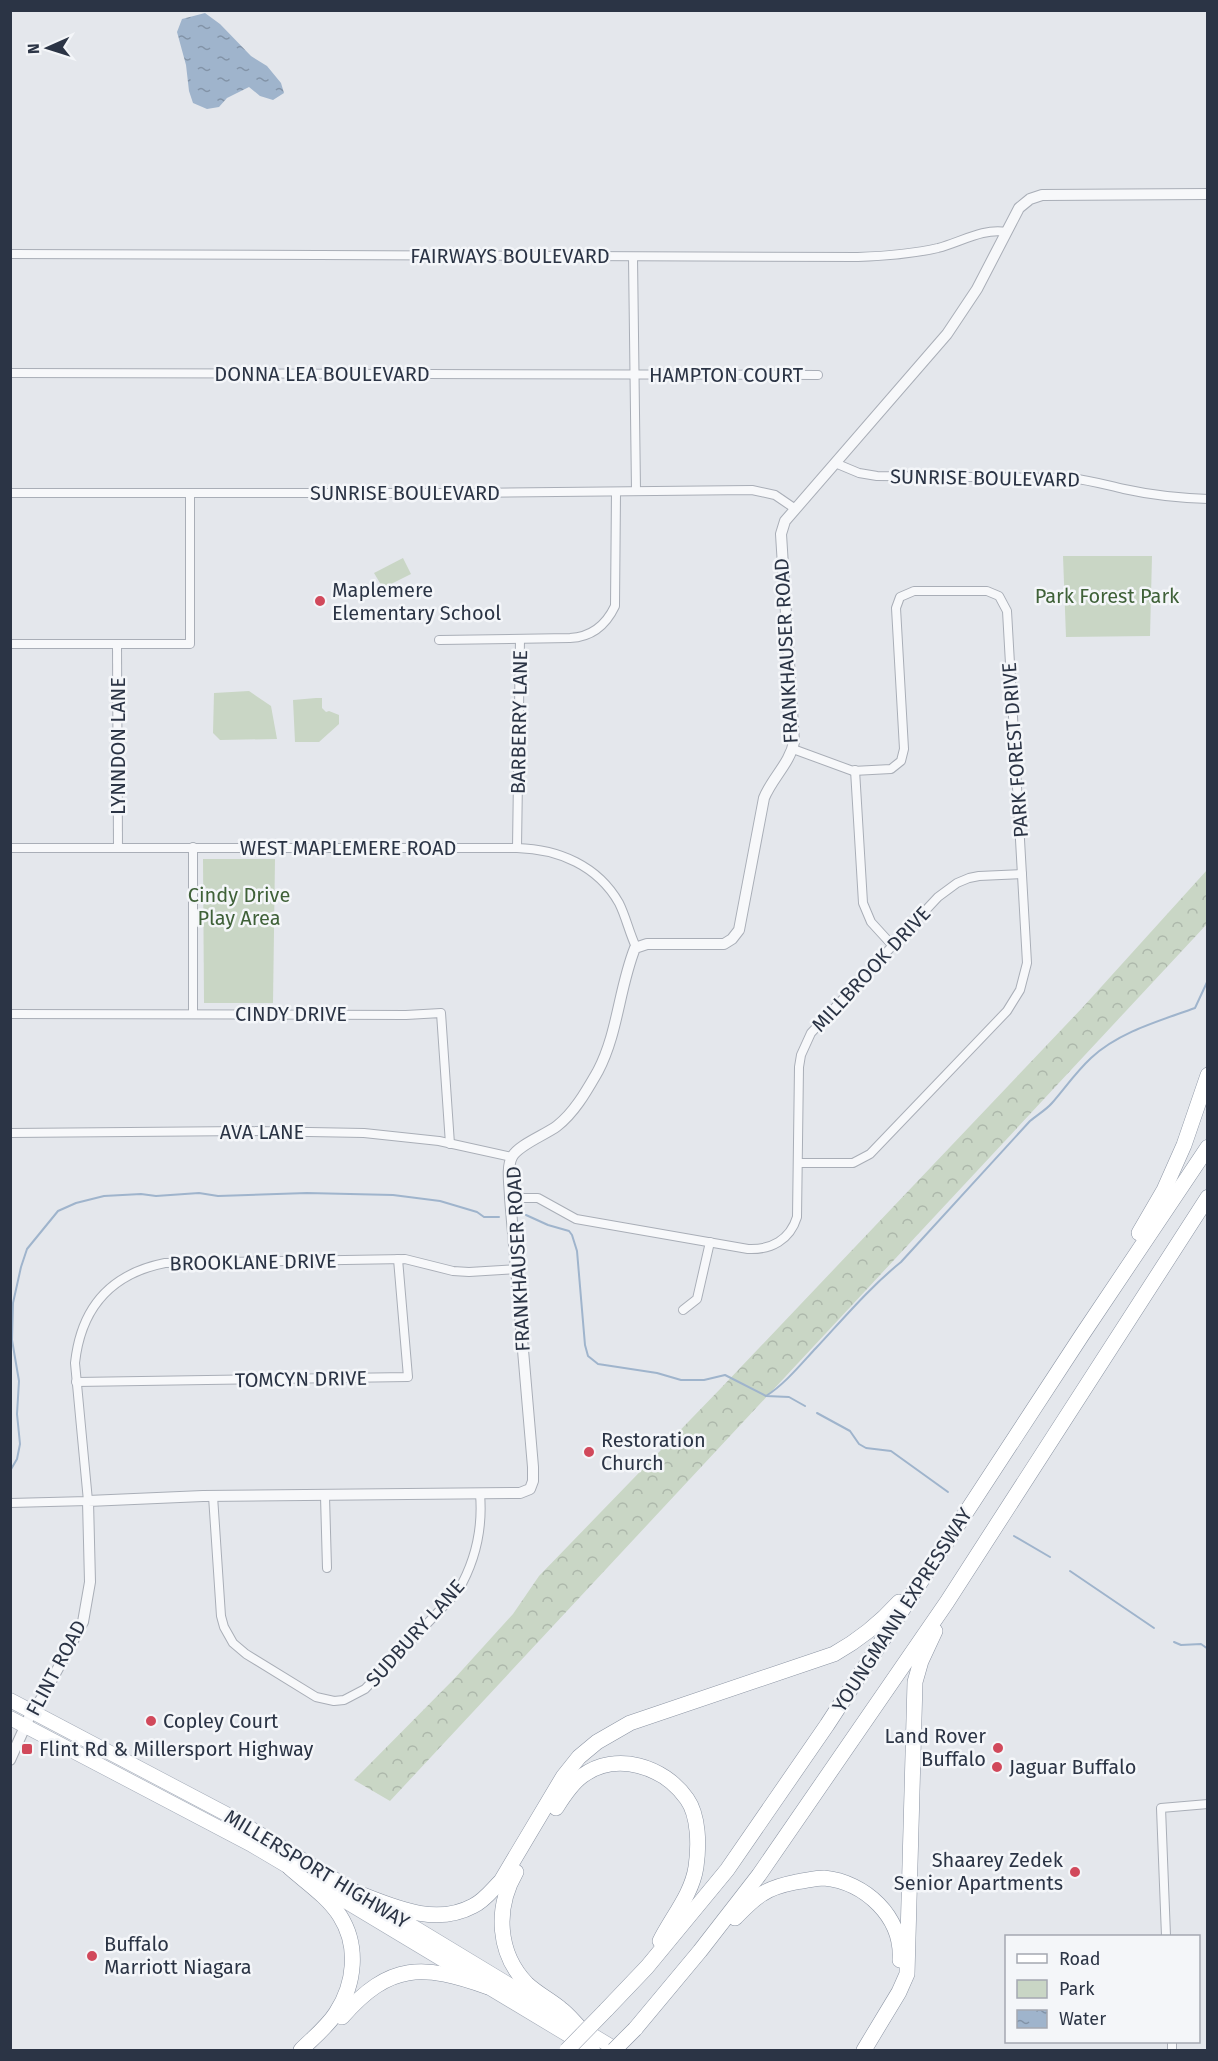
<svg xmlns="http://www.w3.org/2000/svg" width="1218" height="2061" viewBox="0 0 1218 2061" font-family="'Fira Sans',sans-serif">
<defs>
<pattern id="forest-crowns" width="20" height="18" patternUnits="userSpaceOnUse" patternTransform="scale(1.5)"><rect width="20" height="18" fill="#c9d6c5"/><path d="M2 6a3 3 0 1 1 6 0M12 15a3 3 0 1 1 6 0" fill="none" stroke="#adb8ab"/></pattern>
<pattern id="water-ripples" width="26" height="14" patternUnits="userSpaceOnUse" patternTransform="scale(1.5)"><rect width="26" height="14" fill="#9fb4cc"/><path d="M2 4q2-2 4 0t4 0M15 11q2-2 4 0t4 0" fill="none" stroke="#8293a7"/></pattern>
</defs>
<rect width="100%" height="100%" fill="#e4e7ec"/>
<!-- forest -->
<path fill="url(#forest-crowns)" d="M1207,870V924L390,1801L354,1780L454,1679L513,1614L539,1576L722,1387L1083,1007Z"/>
<!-- park -->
<g fill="#c9d6c5">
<path d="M1063,556H1152L1150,636L1066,637Z"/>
<path d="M403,558L411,574L383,588L374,573Z"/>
<path d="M249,691L271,706L277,739L220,740L213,733L214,693Z"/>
<path d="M316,698H322V708L326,712L329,711L339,715V724L319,742H295L293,700Z"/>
<path d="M203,859H275L273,1003H204Z"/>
</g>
<!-- water -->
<path fill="url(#water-ripples)" d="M205,13L220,24L251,56L267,66L281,83L284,93L273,100L260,96L249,87L227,98L219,107L207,109L193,103L189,91L186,65L177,32L182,19Z"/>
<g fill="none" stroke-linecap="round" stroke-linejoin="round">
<!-- stream -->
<g stroke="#9fb4cc" stroke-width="2">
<path d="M526,1215L548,1225L569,1231L572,1235L577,1251L585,1345L588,1356L598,1364L657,1373L681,1380H704L725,1375L766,1396L789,1397L805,1406"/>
<path d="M766,1396C785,1384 801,1364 816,1348C844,1318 870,1287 901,1262L1030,1121C1037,1115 1046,1110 1052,1103C1065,1088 1076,1072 1091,1058C1119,1032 1159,1021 1195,1008L1208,980"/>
<path d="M817,1413L850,1431L859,1444L866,1448L891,1451L948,1492"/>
<path d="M10,1471L17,1459L20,1444L17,1414L19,1381L12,1340L13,1303L21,1267L27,1249L58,1211L76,1203L104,1196L141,1194L156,1196L199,1193L218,1196L307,1193L393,1195L440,1201L477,1212L484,1217H499"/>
<path d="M1014,1536L1050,1557"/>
<path d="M1070,1571L1154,1628"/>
<path d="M1174,1642L1181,1645L1201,1644L1208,1649"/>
</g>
<!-- minor casing -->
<g stroke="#a9aeb7" stroke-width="10">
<g id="minor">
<path d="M10,254L858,257C885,256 912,254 938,248C961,242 983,228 1006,232"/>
<path d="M633,257L636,491"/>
<path d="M10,373L818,375"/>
<path d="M835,463L859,473L877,476L1070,478C1089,480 1106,485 1124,489C1151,495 1180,498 1208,499"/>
<path d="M10,493H466L752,490L775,495L794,508"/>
<path d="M439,640L570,638C592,637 606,625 615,606L616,492"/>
<path d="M10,644H190V493"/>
<path d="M117,644L118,848"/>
<path d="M793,749L853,771L891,769L901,761L904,749L896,608L900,597L914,591H987L999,596L1007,611L1027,963L1020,990L1007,1011L870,1154L853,1163H798"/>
<path d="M855,770L863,903L871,922L892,945"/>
<path d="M193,847V1014"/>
<path d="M10,848H517C559,849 598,866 619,903C626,917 629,932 636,947"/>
<path d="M517,848L520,639"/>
<path d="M10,1014L406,1015L441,1013L450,1144"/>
<path d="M10,1133L248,1131L364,1133L439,1141L512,1157"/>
<path d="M510,1198H538L576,1219L748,1249C771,1250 790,1240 797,1217L799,1067L801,1055L811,1033L938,897L957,883L969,878L979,876L1022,874"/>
<path d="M683,1310L697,1299L710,1242"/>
<path d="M76,1382L408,1377L398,1259"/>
<path d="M213,1496L221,1616L224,1627L233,1643L246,1654L316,1697L334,1701L344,1700L365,1689L458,1591C476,1560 483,1529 480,1494"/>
<path d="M325,1496L327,1568"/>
<path d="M10,1503L88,1501L75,1363C81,1308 110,1274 165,1263L405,1259L453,1271L469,1272L517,1269"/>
<path d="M1166,1936L1161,1808L1208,1804"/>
<path d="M1172,2042V2050"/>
</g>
</g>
<!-- tertiary casing -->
<g stroke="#a9aeb7" stroke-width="12">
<path id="tertiary" d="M10,1760L32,1711L42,1698L83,1622L90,1582L88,1501L203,1496L520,1493L530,1489L533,1481V1467L510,1198C510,1186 506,1168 512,1157C518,1145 545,1135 557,1126C575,1112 587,1090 598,1071C618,1033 619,988 635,948L647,944H724L732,939L739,930L764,798C772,778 790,763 794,742L781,534L785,521L947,334L977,289L1019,208L1030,199L1042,195L1208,194"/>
</g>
<!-- primary casing -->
<g stroke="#a3abb8" stroke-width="15">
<g id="primary">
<path d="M10,1700L232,1817L617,2050"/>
<path d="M10,1718L250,1844L299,1873"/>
<path d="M315,1883L593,2050"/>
</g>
</g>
<!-- motorway casing -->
<g stroke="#8b94a3" stroke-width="16">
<g id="motorway">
<path d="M1139,1233L1164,1190L1184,1145L1208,1075"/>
<path d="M556,1808C563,1797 571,1784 582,1776C616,1751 664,1766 687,1799C699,1816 699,1846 696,1867C692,1894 672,1917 660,1941"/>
<path d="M290,1868C307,1883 328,1897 340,1916C359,1946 355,1984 336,2013C327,2027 313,2038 301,2050"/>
<path d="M516,1872C495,1908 497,1953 527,1984C538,1994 550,2000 561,2009C568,2014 574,2022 581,2029"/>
<path d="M355,1892C392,1906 434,1927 473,1906C484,1901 492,1890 501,1881L563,1777L579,1757L597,1742L630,1723L834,1654C859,1640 881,1622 899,1602"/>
<path d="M735,1918C743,1910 752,1900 762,1894C771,1888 786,1884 796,1882C805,1881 815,1878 824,1878C865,1882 903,1917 900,1960"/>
<path d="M606,2010L647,1967L727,1870L827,1725L1082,1335L1208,1147"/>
<path d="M342,2017C390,1962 423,1964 488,1987"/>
<path d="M635,2029L700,1951L759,1875L947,1602L1208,1197"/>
<path d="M864,2050L899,1992L907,1974L915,1682L921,1661L935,1631"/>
</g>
</g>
<!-- minor -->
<use href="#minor" stroke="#f7f8fa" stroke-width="8"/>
<!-- tertiary -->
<use href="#tertiary" stroke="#f7f8fa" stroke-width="10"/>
<!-- primary -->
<use href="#primary" stroke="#fff" stroke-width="14"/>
<!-- motorway -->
<use href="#motorway" stroke="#fff" stroke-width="15"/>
<!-- motorway-bridge casing -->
<g stroke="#8b94a3" stroke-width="16" stroke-linecap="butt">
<g id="motorway-bridge">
<path d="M567,2050L606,2010"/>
<path d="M614,2050L635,2029"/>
</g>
</g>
<!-- motorway-bridge -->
<use href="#motorway-bridge" stroke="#fff" stroke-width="15"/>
</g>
<!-- markers -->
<g fill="#d1495b" stroke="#f4f6f9" stroke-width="2">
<circle cx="320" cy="601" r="6"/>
<circle cx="589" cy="1452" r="6"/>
<circle cx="151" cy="1721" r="6"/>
<circle cx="998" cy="1748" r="6"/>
<rect x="21" y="1743" width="12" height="12" rx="3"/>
<circle cx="997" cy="1767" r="6"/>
<circle cx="1075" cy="1872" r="6"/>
<circle cx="92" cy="1956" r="6"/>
</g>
<g text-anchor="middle" stroke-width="5" stroke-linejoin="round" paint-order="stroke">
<!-- street labels -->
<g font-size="20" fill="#2b3445" stroke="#f4f6f9">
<text x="510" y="263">FAIRWAYS BOULEVARD</text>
<text x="322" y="381">DONNA LEA BOULEVARD</text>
<text x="726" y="382">HAMPTON COURT</text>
<text transform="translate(985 478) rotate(1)" y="7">SUNRISE BOULEVARD</text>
<text x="405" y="500">SUNRISE BOULEVARD</text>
<text transform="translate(786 651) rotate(-93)" y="7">FRANKHAUSER ROAD</text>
<text transform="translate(519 722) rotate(-89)" y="7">BARBERRY LANE</text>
<text transform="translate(118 746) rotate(-90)" y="7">LYNNDON LANE</text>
<text transform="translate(1015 750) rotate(-94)" y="7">PARK FOREST DRIVE</text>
<text x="348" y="855">WEST MAPLEMERE ROAD</text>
<text transform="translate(871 969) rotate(-47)" y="7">MILLBROOK DRIVE</text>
<text x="291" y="1021">CINDY DRIVE</text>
<text x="262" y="1139">AVA LANE</text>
<text transform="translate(518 1259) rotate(-93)" y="7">FRANKHAUSER ROAD</text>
<text transform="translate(253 1262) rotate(-1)" y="7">BROOKLANE DRIVE</text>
<text transform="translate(301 1379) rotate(-1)" y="7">TOMCYN DRIVE</text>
<text transform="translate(902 1610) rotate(-57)" y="7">YOUNGMANN EXPRESSWAY</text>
<text transform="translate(415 1633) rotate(-48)" y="7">SUDBURY LANE</text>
<text transform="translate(56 1668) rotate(-62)" y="7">FLINT ROAD</text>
<text transform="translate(317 1869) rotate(31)" y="7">MILLERSPORT HIGHWAY</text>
</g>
<!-- poi labels -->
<g font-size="20" fill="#2b3445" stroke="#f4f6f9" text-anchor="start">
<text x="332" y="597">Maplemere<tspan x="332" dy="23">Elementary School</tspan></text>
<text x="601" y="1447">Restoration<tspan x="601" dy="23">Church</tspan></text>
<text x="163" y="1728">Copley Court</text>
<text x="986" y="1743" text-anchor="end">Land Rover<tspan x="986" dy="23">Buffalo</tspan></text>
<text x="39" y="1756">Flint Rd &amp; Millersport Highway</text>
<text x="1009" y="1774">Jaguar Buffalo</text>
<text x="1063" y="1867" text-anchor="end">Shaarey Zedek<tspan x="1063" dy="23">Senior Apartments</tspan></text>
<text x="104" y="1951">Buffalo<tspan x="104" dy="23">Marriott Niagara</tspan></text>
</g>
<!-- park labels -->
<g font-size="20" fill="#3f6138" stroke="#f4f6f9">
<text x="1107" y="603">Park Forest Park</text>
<text x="239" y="902">Cindy Drive<tspan x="239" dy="23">Play Area</tspan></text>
</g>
</g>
<!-- border -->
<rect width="1218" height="2061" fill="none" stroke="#2b3445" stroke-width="24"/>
<!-- legend -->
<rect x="1005" y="1935" width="195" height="108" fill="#f4f6f9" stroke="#a4a8b1" stroke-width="1.5"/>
<rect x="1017" y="1954" width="30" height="9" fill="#ffffff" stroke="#a4a8b1" stroke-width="1.5"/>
<text x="1059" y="1965" font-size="18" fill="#2b3445">Road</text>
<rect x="1017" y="1980" width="30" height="18" fill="#c9d6c5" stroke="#a4a8b1" stroke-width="1.5"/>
<text x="1059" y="1995" font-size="18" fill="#2b3445">Park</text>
<rect x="1017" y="2010" width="30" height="18" fill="url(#water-ripples)" stroke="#a4a8b1" stroke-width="1.5"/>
<text x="1059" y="2025" font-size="18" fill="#2b3445">Water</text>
<!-- north arrow -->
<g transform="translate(48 48) rotate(267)" stroke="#f4f6f9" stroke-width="4.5" paint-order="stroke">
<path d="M0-4.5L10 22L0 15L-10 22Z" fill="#2b3445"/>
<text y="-9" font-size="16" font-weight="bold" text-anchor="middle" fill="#2b3445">N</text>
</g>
</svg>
